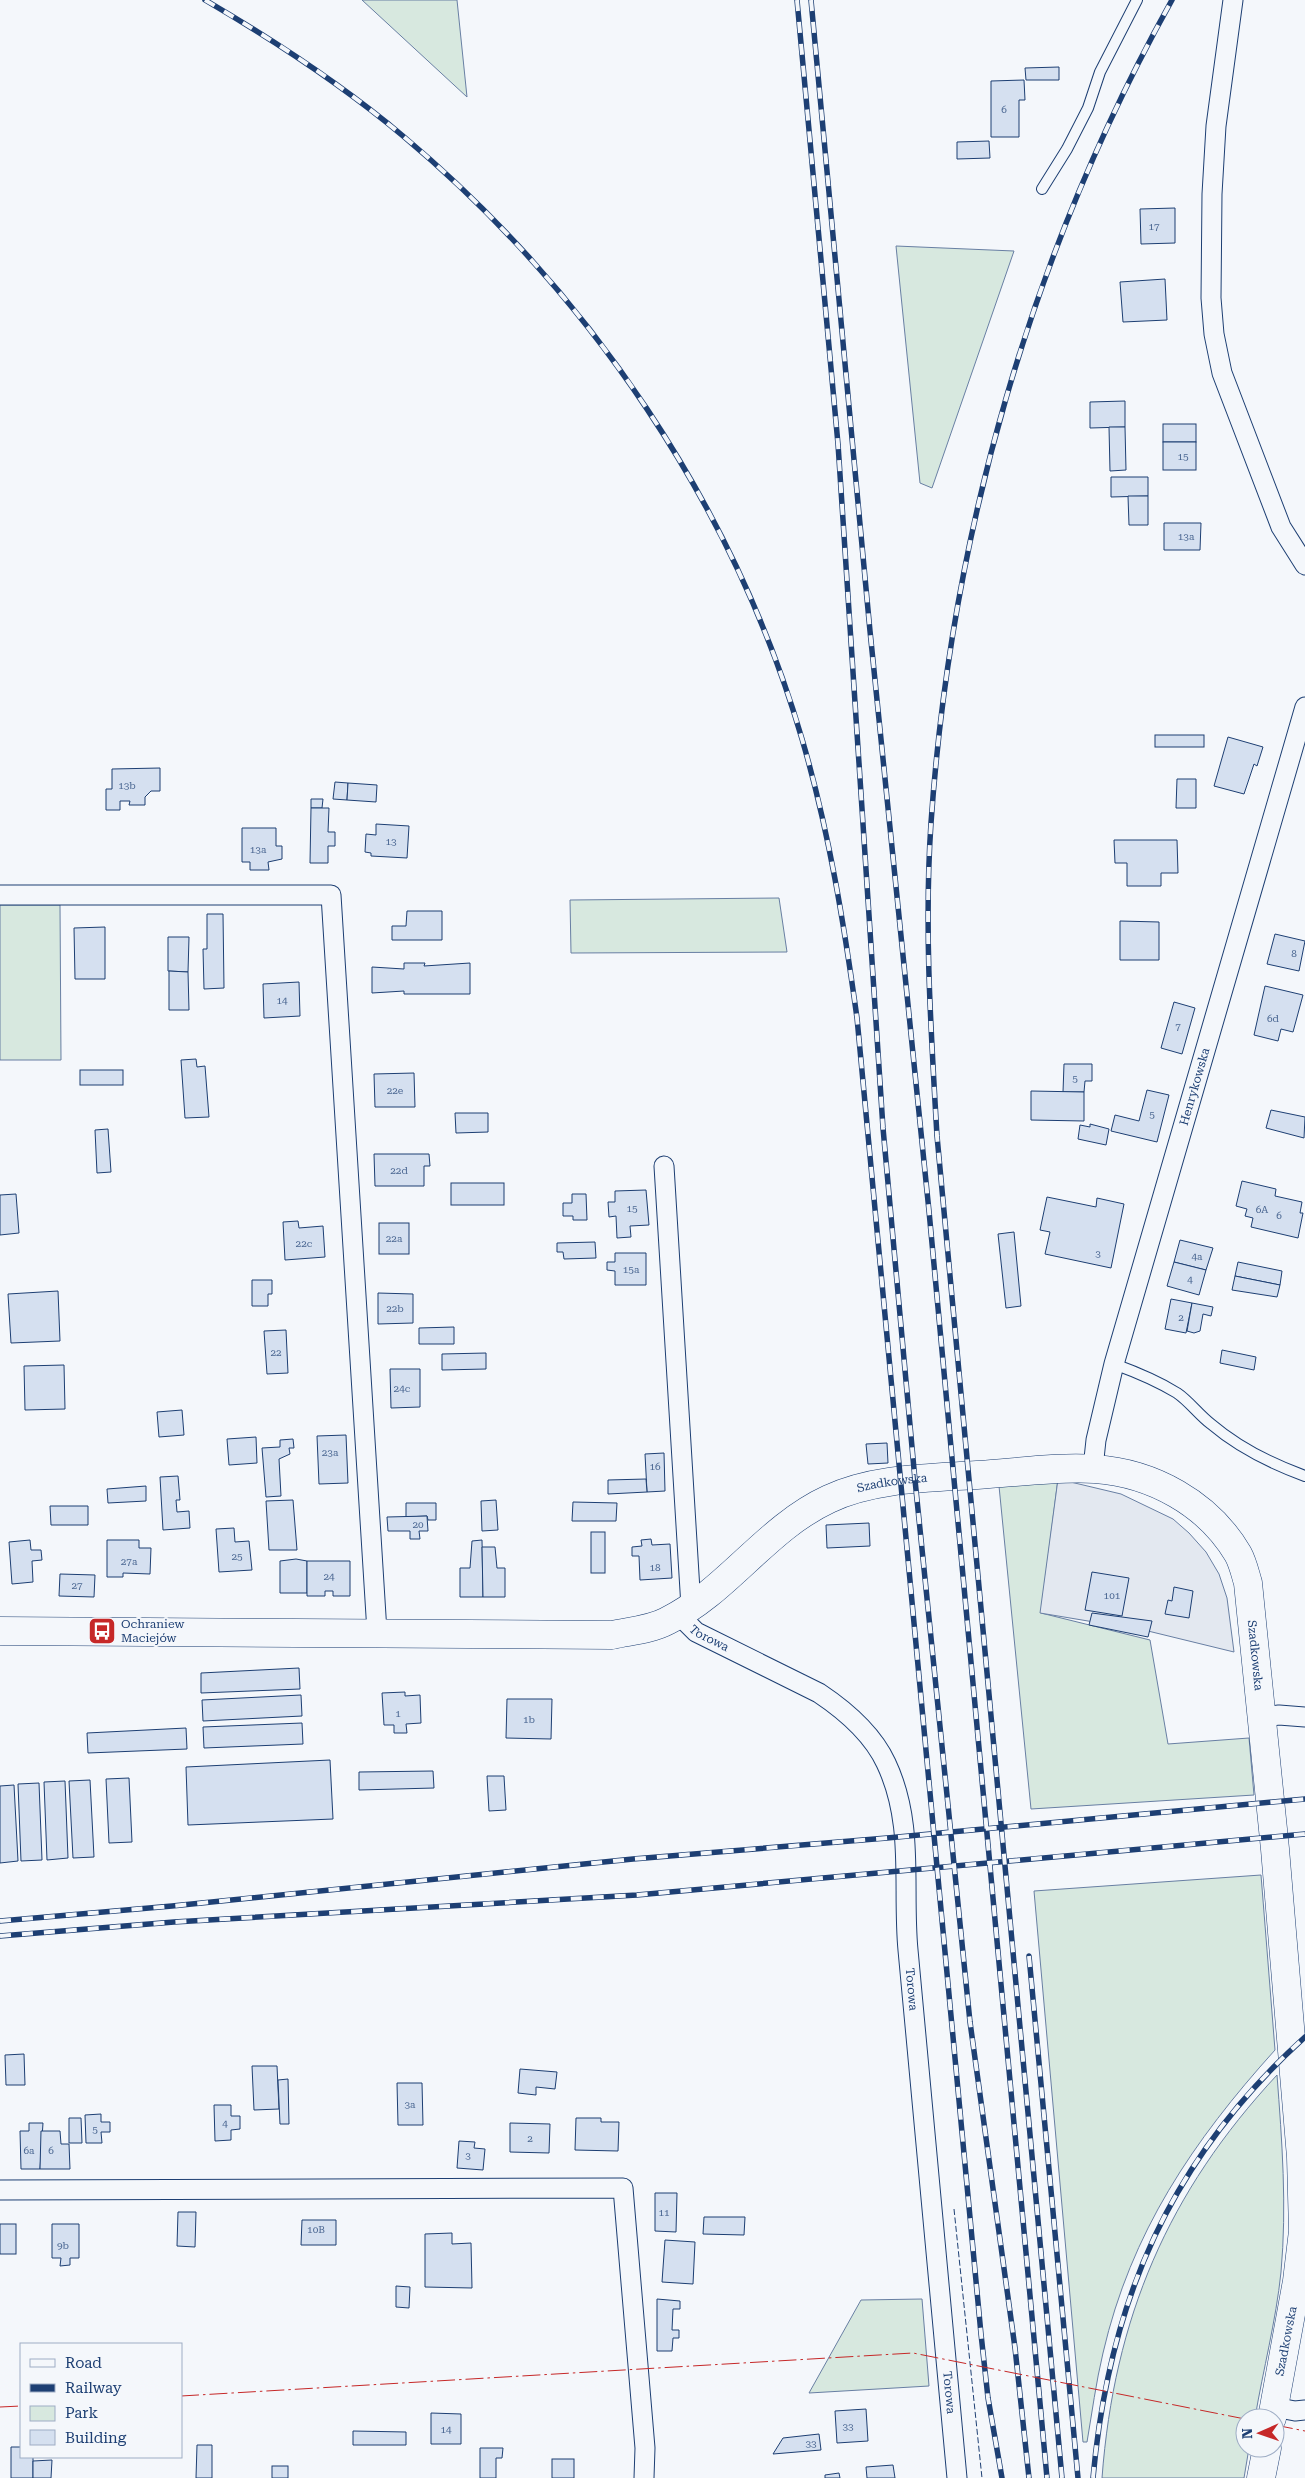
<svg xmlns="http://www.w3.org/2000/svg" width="1305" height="2478" viewBox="0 0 1305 2478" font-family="'Roboto Serif',serif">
<rect width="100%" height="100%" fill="#f4f7fb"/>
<!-- green -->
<g fill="#d7e8df" stroke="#687fa3">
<path d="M362,0H457L467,97Z"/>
<path d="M896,246L1014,251L932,488L920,483Z"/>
<path d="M779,898L787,952L571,953L570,900Z"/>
<path d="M0,905H60L61,1060H0Z"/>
<path d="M1058,1479L1041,1613L1150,1640L1168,1744L1249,1738L1254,1795L1031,1809L999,1486Z"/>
<path d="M1261,1875L1275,2050C1193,2141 1131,2232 1103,2353C1096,2382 1092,2413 1087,2442H1083L1034,1891Z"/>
<path d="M1277,2075C1282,2141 1287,2206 1281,2272C1276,2321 1263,2370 1255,2418H1245V2448H1249L1244,2478H1102C1114,2318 1168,2192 1277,2075Z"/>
<path d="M922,2299L929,2386L809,2393L861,2300Z"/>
</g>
<!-- parking -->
<path fill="#e3e8f0" stroke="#687fa3" d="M1058,1479L1121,1494L1173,1519L1189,1533L1206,1552L1219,1574L1227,1598L1234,1652L1148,1631L1040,1613Z"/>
<!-- building -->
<g fill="#d5e0f0" stroke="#1d3f73">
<path d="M1059,67V80H1026L1025,68Z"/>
<path d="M1024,80L1025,100H1019V137H991V81Z"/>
<path d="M989,141L990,158L957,159V142Z"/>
<path d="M1175,208V243L1141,244L1140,209Z"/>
<path d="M1165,279L1167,320L1123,322L1120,282Z"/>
<path d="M1125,401V427L1090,428V402Z"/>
<rect x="1163" y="424" width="33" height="18"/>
<path d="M1109,427H1125L1126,470L1110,471Z"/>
<rect x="1163" y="442" width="33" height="28"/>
<path d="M1111,477H1148V496L1111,497Z"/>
<path d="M1128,496H1148V525H1129Z"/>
<path d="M1164,523H1201L1200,550H1164Z"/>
<rect x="1155" y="735" width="49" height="12"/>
<path d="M1228,737L1263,747L1257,766L1254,764L1244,794L1214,786Z"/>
<path d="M160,768V791H151L145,797V805H129L130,801H120V810H106V789H112V769Z"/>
<path d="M1177,779H1196V808H1176Z"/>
<path d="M335,782L348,783L347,800L333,799Z"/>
<path d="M348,783L377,785L376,802L347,800Z"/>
<path d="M311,799H323L322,808H311Z"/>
<path d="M311,808H329L328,832H335V846H328V863H310Z"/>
<path d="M376,824L409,826L407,858L371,856V853L365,852L366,834L376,835Z"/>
<path d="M242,828H276V846H282V859L268,862L269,870H250V862H242Z"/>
<path d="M1114,840H1177L1178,873H1161V886H1127V863H1115Z"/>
<path d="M407,911H442V940H392V926H406Z"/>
<path d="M207,914H223L224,988L204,989L203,949H207Z"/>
<path d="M1120,921L1159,922V960H1120Z"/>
<path d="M105,927V979H75L74,928Z"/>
<path d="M1275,934L1305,941L1299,971L1267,964Z"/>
<path d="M168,937H189L188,972L168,971Z"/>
<path d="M404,963H425L424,966L470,963V994H404V991L372,993V967L404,969Z"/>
<path d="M169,971L188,972L189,1010H169Z"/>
<path d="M299,982L300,1016L264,1018L263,984Z"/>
<path d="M1265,986L1303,995L1293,1032L1281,1029L1278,1041L1254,1035Z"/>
<path d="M1174,1002L1195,1008L1182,1054L1161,1048Z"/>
<path d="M196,1059L197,1067L205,1066L209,1117L185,1118L181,1060Z"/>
<path d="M1064,1064H1092V1081H1085L1084,1092H1063Z"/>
<rect x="80" y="1070" width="43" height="15"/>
<path d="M414,1073L415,1107H375L374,1074Z"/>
<path d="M1147,1090L1169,1095L1157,1142L1111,1131L1115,1115L1139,1121Z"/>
<path d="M1031,1091L1084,1092V1121L1031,1120Z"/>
<path d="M1271,1110L1305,1117L1304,1138L1266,1128Z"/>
<path d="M455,1113H488V1132L456,1133Z"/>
<path d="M1090,1124L1109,1129L1106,1145L1078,1139L1080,1125L1090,1127Z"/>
<path d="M108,1129L111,1172L97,1173L95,1130Z"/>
<path d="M374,1154H429L430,1166H424V1186H375Z"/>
<path d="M1242,1181L1276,1189L1275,1196L1302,1202L1300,1213H1303L1298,1238L1251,1227L1253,1218L1245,1216L1247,1209L1236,1206Z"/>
<rect x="451" y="1183" width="53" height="22"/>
<path d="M646,1190L649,1225L630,1226L631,1237L617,1238L616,1216L609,1217L608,1202H615V1191Z"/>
<path d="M16,1194L19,1233L0,1235V1195Z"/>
<path d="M572,1194H586L587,1220H573V1216H563V1203H572Z"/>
<path d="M1047,1197L1096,1207L1097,1198L1124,1204L1111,1268L1045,1254L1050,1232L1040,1230Z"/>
<path d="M298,1221L299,1228L323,1226L325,1257L285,1260L283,1222Z"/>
<rect x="379" y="1223" width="30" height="31"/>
<path d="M1014,1232L1021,1306L1006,1308L998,1234Z"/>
<path d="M1180,1240L1213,1248L1206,1270L1174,1262Z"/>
<path d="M595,1242L596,1258L564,1259L563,1252H557V1243Z"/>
<path d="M615,1253H646V1285H615V1271L607,1270V1262H615Z"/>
<path d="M1174,1262L1206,1270L1199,1295L1167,1286Z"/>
<path d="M1238,1262L1282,1271L1280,1285L1235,1276Z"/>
<path d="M1235,1276L1280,1285L1277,1297L1232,1290Z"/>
<path d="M252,1280H272V1294H268V1306H252Z"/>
<path d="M58,1291L60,1341L11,1343L8,1294Z"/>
<path d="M378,1293L413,1294V1323L378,1324Z"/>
<path d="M1171,1299L1192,1303L1186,1333L1165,1329Z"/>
<path d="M1192,1303L1213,1307L1211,1316L1203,1314L1200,1331L1194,1333L1187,1331Z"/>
<path d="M454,1327V1344H419V1328Z"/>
<path d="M286,1330L288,1373L267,1374L264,1331Z"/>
<path d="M1222,1350L1256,1357L1254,1370L1220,1363Z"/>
<path d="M486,1353V1369L442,1370V1354Z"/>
<path d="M64,1365L65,1409L25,1410L24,1366Z"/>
<path d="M390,1369H420V1407L391,1408Z"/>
<path d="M182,1410L184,1435L159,1437L157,1412Z"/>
<path d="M346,1435L348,1483L319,1484L317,1436Z"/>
<path d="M256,1437L257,1463L229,1465L227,1439Z"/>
<path d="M293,1439L294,1448H289L290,1454L279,1459L281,1496L266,1497L262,1448L280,1447V1440Z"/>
<path d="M887,1443L888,1463L868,1464L866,1444Z"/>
<path d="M664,1453L665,1491L647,1492L645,1454Z"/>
<path d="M178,1476L180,1500H176L177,1512L189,1511L190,1528L163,1530L160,1477Z"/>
<path d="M646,1479L647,1492L608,1494V1480Z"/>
<path d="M146,1486V1501L108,1503L107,1489Z"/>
<path d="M293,1500L297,1550H269L266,1501Z"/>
<path d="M496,1500L498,1530L482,1531L481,1501Z"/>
<path d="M573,1502L617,1503L616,1521H572Z"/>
<path d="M406,1503H436V1520H428L427,1516L406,1517Z"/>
<path d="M50,1506H88V1525H51Z"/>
<path d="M427,1516L428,1531H419L420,1539H410V1531H388L387,1517Z"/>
<path d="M869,1523L870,1546L827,1548L826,1525Z"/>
<path d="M234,1528L235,1542L249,1541L252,1570L219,1572L216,1529Z"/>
<rect x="591" y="1532" width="14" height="41"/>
<path d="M651,1539L652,1545L670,1544L672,1578L640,1580L639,1556H632V1547L642,1546L641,1540Z"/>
<path d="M30,1540L31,1550H41L42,1560L32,1561L33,1582L12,1584L9,1542Z"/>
<path d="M107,1540H139V1548H151L150,1574L123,1573V1577H107Z"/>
<path d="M482,1540L483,1597H460V1568H470L472,1541Z"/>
<path d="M482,1547H495L497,1568H505V1597H483Z"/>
<path d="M296,1559L307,1561V1593H280V1561Z"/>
<path d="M307,1561H350V1596H333V1591H325V1596H307Z"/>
<path d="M1092,1572L1129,1578L1122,1616L1085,1610Z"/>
<path d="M60,1574L95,1575L94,1597L59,1596Z"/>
<path d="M1174,1587L1193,1591L1189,1618L1165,1614L1168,1600L1172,1601Z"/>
<path d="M1092,1613L1152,1621L1148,1637L1089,1625Z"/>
<path d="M299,1668L300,1689L201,1693V1673Z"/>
<path d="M405,1692V1696L420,1695L421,1723L406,1724L407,1733H394V1725H384L382,1693Z"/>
<path d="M301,1695L302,1716L203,1721L202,1700Z"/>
<path d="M507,1699H552L551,1739L506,1738Z"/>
<path d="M302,1723L303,1744L204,1748L203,1727Z"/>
<path d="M186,1728L187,1749L88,1753L87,1733Z"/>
<path d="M330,1760L333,1819L188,1825L186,1767Z"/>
<path d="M433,1771L434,1788L359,1790V1772Z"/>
<path d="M487,1776H504L506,1810L489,1811Z"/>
<path d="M129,1778L132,1842L109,1843L106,1779Z"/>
<path d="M90,1780L94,1857L73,1858L69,1781Z"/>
<path d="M65,1781L68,1858L47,1860L44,1782Z"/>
<path d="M39,1783L42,1860L21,1861L18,1784Z"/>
<path d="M14,1785L18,1861L0,1863V1786Z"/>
<path d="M24,2054L25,2085H6L5,2055Z"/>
<path d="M252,2066H277L279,2109L254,2110Z"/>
<path d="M520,2069L557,2072L555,2089L536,2087V2095L518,2093Z"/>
<path d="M288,2079L289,2124H280L278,2080Z"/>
<path d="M397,2083H422L423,2125H398Z"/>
<path d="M214,2105H231V2116H240V2129L231,2130V2140L215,2141Z"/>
<path d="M101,2114V2122H110V2132H101L102,2143H86L85,2115Z"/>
<path d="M69,2118H81L82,2143H69Z"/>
<path d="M576,2118H601V2122H619L618,2151L575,2150Z"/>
<path d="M29,2123H43L40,2169H21L20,2131H29Z"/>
<path d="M510,2123L550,2124L549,2153L510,2152Z"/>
<path d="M41,2131H60L61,2144H69L70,2169H40Z"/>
<path d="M459,2141L475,2142L474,2148L485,2149L483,2170L457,2168Z"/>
<path d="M655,2193H677L676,2232L655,2231Z"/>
<path d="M178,2212H196L195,2247L177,2246Z"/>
<path d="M704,2217H745L744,2235L703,2234Z"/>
<path d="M302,2220H336V2245H301Z"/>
<rect x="0" y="2224" width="16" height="30"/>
<path d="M52,2224H79V2258H70V2265L60,2266L61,2258H52Z"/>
<path d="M452,2233V2244L471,2243L472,2288L425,2287V2234Z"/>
<path d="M665,2240L695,2242L693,2284L662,2282Z"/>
<path d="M396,2286L410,2287L409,2308L396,2307Z"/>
<path d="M657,2299L680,2301V2309H673L672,2330H679V2338H673L672,2351H657Z"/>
<path d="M866,2409L868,2441L837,2443L835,2411Z"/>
<path d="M431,2413L461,2414V2444H431Z"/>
<path d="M353,2431L406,2432V2445H353Z"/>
<path d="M819,2434L821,2450L773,2454L783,2438Z"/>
<path d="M197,2445H212V2478H196Z"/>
<path d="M11,2447H21V2457H33V2478H11Z"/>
<path d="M480,2448H503L502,2458H496V2478H480Z"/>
<rect x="552" y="2459" width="22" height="19"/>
<path d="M52,2460L51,2478H33V2461Z"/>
<path d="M893,2465L895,2478H867L866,2467Z"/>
<rect x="272" y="2466" width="16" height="12"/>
<path d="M839,2473L840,2478H825V2475Z"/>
</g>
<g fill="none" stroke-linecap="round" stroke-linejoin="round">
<!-- lane casing -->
<g stroke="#1d3f73" stroke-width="12">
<g id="lane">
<path d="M1042,189L1067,149L1088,108L1100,72L1137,0"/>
<path d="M1114,1364C1136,1372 1156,1380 1177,1393C1189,1401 1199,1415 1211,1424C1238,1447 1272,1464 1305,1476"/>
</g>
</g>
<!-- street casing -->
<g stroke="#1d3f73" stroke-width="21">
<g id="street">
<path d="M1233,0L1216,126L1212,194L1211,298L1214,334L1222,373L1281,527L1305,565"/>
<path d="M0,895H331L377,1632"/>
<path d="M664,1166L691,1607"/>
<path id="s1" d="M1093,1468L1096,1440L1114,1364L1305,707"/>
<path id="s2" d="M678,1614L696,1632L819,1693C846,1711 872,1733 886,1763C915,1824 902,1887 908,1950C924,2126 941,2302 957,2478"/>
<path d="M1263,1717L1279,1715L1305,1717"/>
<path d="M0,2190L623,2188L645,2448L644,2478"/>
<path d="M1274,2407L1295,2411L1305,2410"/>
</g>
</g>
<!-- secondary casing -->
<g stroke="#1d3f73" stroke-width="29">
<g id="secondary">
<path id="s3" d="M0,1631L612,1635C629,1631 650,1630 667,1621C728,1591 766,1528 829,1499C873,1478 929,1478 977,1475C1013,1473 1060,1466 1095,1469C1152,1473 1208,1503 1238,1554C1243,1563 1245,1573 1248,1583L1275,1849L1301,2157L1303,2231L1297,2281L1272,2418"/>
<path d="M1261,2478L1267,2448"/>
</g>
</g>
<!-- lane -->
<use href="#lane" stroke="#f4f7fb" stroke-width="10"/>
<!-- street -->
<use href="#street" stroke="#f4f7fb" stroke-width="19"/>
<!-- secondary -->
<use href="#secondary" stroke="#f4f7fb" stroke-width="28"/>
<!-- rail casing -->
<g stroke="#1d3f73" stroke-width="5.5">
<g id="rail">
<path d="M205,0C275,41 341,84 403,136C589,292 734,506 802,739C829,831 844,924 857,1018L981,2334L988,2398L1002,2478"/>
<path d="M797,0L838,444L883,1128L915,1480L970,2022L1015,2348L1029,2478"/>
<path d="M811,0L870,631L929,1211L1047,2478"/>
<path d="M0,1921L172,1906L633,1859L887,1838L1305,1799"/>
<path d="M0,1936L174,1922L637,1895L1305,1834"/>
<path d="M1029,1956L1078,2478"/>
<path d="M1062,2478L937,1136C931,1032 924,927 931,823C951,534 1031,253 1172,0"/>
<path d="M1093,2478C1109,2300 1171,2158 1305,2037"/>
</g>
</g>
<!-- rail -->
<use href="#rail" stroke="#f4f7fb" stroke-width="4" stroke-dasharray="11" stroke-linecap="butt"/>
<!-- fence -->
<path stroke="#1d3f73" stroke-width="1" stroke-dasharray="6 2.5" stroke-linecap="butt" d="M954,2209L982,2478"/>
<!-- power -->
<g stroke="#c62828" stroke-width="1" stroke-dasharray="18 4 2.5 4" stroke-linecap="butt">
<path d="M181,2396L913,2353L1245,2419"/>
<path d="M0,2407L21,2406"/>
<path d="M1275,2425L1305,2431"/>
</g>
</g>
<!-- icons -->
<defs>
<g id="bus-square" transform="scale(1.4375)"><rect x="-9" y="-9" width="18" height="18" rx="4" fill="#c62828" stroke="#f4f7fb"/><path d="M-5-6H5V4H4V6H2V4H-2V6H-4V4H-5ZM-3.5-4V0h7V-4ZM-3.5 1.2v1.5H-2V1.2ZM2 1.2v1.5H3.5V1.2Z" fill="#fff"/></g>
</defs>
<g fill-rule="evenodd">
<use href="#bus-square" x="102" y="1631"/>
</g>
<g text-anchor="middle" stroke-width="4" stroke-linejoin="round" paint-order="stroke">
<!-- number labels -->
<g font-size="10" fill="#4b6792">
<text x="1004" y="113">6</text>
<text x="1154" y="230">17</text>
<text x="1183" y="460">15</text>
<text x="1186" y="540">13a</text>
<text x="127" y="789">13b</text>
<text x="391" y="845">13</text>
<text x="258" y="853">13a</text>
<text x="1294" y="957">8</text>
<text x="282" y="1004">14</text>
<text x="1273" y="1022">6d</text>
<text x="1178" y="1030">7</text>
<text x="1075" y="1082">5</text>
<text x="395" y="1094">22e</text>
<text x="1152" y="1118">5</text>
<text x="399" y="1174">22d</text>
<text x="632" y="1212">15</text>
<text x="1262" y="1213">6A</text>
<text x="1279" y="1219">6</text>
<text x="394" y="1242">22a</text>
<text x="304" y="1247">22c</text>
<text x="1098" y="1257">3</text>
<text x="1197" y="1260">4a</text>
<text x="631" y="1273">15a</text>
<text x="1190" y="1283">4</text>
<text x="395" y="1312">22b</text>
<text x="1181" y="1321">2</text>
<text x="276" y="1356">22</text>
<text x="402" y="1392">24c</text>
<text x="330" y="1456">23a</text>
<text x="655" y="1470">16</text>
<text x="418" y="1528">20</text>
<text x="237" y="1560">25</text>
<text x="129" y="1565">27a</text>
<text x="655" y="1571">18</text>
<text x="329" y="1580">24</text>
<text x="77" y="1589">27</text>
<text x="1112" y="1599">101</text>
<text x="398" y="1717">1</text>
<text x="529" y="1723">1b</text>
<text x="410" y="2108">3a</text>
<text x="225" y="2127">4</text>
<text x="95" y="2133">5</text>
<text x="530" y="2142">2</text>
<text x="29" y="2154">6a</text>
<text x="51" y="2154">6</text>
<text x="468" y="2159">3</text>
<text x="664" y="2216">11</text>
<text x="316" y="2233">10B</text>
<text x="63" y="2249">9b</text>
<text x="848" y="2430">33</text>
<text x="446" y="2433">14</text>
<text x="811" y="2447">33</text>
</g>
<!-- street labels -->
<g font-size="12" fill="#1d3f73" stroke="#f4f7fb">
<text dy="4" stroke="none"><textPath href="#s1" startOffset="395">Henrykowska</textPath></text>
<text dy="4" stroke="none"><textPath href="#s3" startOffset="938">Szadkowska</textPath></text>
<text dy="4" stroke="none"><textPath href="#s2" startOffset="40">Torowa</textPath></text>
<text dy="4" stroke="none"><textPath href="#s3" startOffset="1418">Szadkowska</textPath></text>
<text dy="4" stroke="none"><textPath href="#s2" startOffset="490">Torowa</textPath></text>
<text transform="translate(1286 2341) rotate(-79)" y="4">Szadkowska</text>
<text dy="4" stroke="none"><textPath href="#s2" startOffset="895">Torowa</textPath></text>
</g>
<!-- poi labels -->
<g font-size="12" fill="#1d3f73" stroke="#f4f7fb" text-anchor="start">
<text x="121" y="1628">Ochraniew<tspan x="121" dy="14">Maciejów</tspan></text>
</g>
</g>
<!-- legend -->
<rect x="20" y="2343" width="162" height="115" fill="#f4f7fb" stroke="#9eadc5"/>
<rect x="30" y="2359" width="25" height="8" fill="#f4f7fb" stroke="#9eadc5"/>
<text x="65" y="2368" font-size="15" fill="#1d3f73">Road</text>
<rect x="30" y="2384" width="25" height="8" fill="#1d3f73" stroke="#9eadc5"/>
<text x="65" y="2393" font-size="15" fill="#1d3f73">Railway</text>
<rect x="30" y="2406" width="25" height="15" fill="#d7e8df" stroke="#9eadc5"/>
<text x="65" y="2418" font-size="15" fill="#1d3f73">Park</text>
<rect x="30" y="2430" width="25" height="15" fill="#d5e0f0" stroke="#9eadc5"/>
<text x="65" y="2443" font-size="15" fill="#1d3f73">Building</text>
<!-- north arrow -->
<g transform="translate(1260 2433) rotate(268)"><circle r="24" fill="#f4f7fb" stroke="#9eadc5"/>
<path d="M0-4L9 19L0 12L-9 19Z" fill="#c62828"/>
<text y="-8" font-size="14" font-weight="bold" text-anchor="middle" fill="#1d3f73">N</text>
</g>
</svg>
